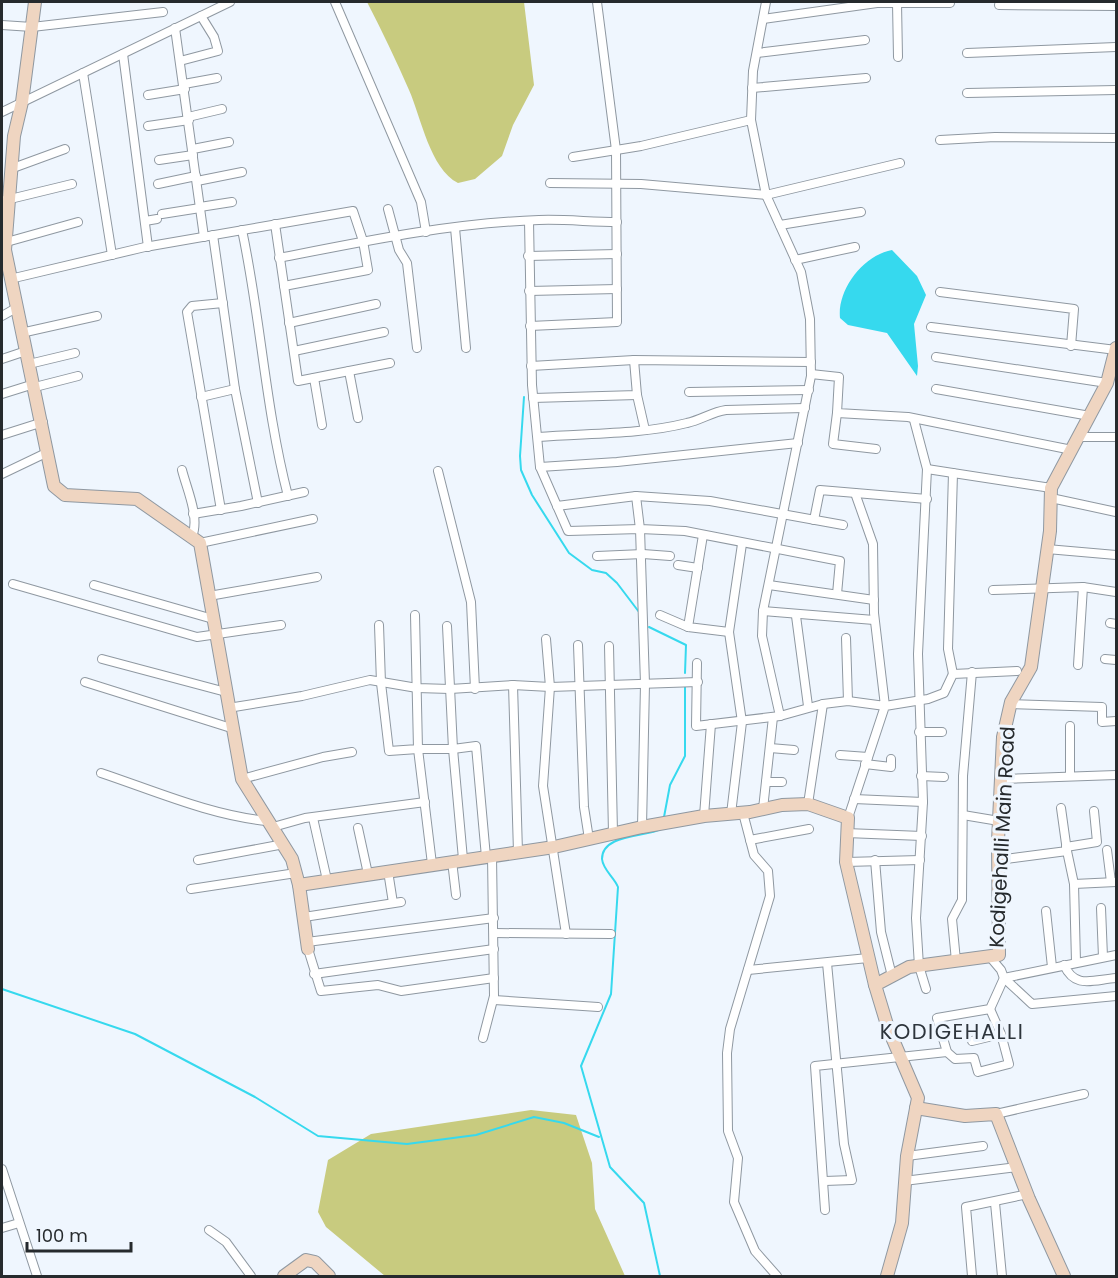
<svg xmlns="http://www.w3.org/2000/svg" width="1118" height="1278" viewBox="0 0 1118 1278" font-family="Poppins,sans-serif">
<rect width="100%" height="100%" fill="#eff6fe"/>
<!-- green -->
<g fill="#c8cb7f">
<path d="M367,2H524L534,85L513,125L502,156L475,179L458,183C430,169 421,117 409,90C396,60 382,31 367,2Z"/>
<path d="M531,1110L576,1115L592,1163L595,1209L625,1276H385L326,1227L318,1212L328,1160L371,1134Z"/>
</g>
<!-- water -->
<path fill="#36d9ee" d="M892,250L917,276L926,295L914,324L918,366L917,376L887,333L848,325L840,318C837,289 864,255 892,250Z"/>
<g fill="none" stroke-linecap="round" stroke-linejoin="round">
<!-- stream -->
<g stroke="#36d9ee" stroke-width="2">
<path d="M524,397L520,456L521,470L532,495L569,553L592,570L606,573L617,583L639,612"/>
<path d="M649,627L686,645L685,673"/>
<path d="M664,817L670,785L685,756V687"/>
<path d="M2,989L135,1034L255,1097L318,1136L407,1144L476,1135L534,1117L564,1123L599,1137"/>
<path d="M660,1276L644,1203L610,1167L581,1066L611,994L618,887C614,877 603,870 602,859C602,834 645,837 661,829"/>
</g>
<!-- street casing -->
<g stroke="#8f98a1" stroke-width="10">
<g id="street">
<path d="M335,2L421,202L426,232"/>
<path d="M766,2L753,71L751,120L766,195L801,272L810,319L811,376L763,611L762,636L780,716"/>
<path d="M897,3L898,57"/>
<path d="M999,5L1116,6"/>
<path d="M763,19L877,3H950"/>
<path d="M2,25L32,27L163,12"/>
<path d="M175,28L204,237"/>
<path d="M757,53L865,40"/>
<path d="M967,53L1116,47"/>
<path d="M123,54L148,247"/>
<path d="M180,61L218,51L214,37L201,16"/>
<path d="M83,73L112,255"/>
<path d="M184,84L217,78"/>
<path d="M752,88L866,78"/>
<path d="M967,93L1116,90"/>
<path d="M148,95L185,89"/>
<path d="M2,112L230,2"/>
<path d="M188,117L222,109"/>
<path d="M148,126L189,120"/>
<path d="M940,140L995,137L1116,138"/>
<path d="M193,149L229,142"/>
<path d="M573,157L641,146L751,120"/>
<path d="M159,160L193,155"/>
<path d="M13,168L65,149"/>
<path d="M197,181L242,172"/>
<path d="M550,183L641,184L766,195L900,163"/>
<path d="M158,184L196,176"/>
<path d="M2,201L72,184"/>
<path d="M200,207L232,202"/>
<path d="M388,209L399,250L407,263L417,348"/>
<path d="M162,214L200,208"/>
<path d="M145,221L157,219"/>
<path d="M529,221L532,385L540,467L568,531L640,529L645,684L642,827"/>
<path d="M275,224L298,381L390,363"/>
<path d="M780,225L861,212"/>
<path d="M455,228L466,348"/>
<path d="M242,230C261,319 265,407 288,496"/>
<path d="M213,235L235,389L258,503"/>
<path d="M3,243L78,222"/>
<path d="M528,256L617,254"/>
<path d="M279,258C365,241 451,223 539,220C564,219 591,222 617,222"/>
<path d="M795,260L855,247"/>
<path d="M10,279L145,247L353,211L363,241L368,270L284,286"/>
<path d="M529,291L617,289"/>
<path d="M940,292L1074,309L1071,346"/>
<path d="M2,316L16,308"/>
<path d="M289,323L376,304"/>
<path d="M530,326L617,322L616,150L597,2"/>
<path d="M931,327L1116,350"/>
<path d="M21,333L97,316"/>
<path d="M294,351L384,332"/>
<path d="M936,357L1107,383"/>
<path d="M2,359L26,351"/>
<path d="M29,364L75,353"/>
<path d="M531,366L634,360L811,362"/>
<path d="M349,371L358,418"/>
<path d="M811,374L839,377L837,413L908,417L1072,450"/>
<path d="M314,378L322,425"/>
<path d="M35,387L78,376"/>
<path d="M936,389L1090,416"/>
<path d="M689,392L809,390"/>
<path d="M2,394L34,384"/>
<path d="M637,395L645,430"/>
<path d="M201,397L235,389"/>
<path d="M533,398L637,395L634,360"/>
<path d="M837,413L833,444L876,449"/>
<path d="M914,420L927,469L918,654L923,802L916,918L919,966L926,989"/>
<path d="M2,435L43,422"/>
<path d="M538,437C587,433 639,435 687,423C701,420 712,412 726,410L805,408"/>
<path d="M1079,437H1116"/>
<path d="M540,467L617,462L798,443"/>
<path d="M927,469L1051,488"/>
<path d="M182,470C187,490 200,517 192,537"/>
<path d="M438,471L471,602L475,689"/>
<path d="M2,474L48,452"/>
<path d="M636,496L640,529L685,531L840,561L837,594"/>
<path d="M1051,498L1116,512"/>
<path d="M557,506L636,496L710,501L843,525"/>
<path d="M221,510L187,312L192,306L223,303"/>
<path d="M193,514L241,506L304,492"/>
<path d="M814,520L820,490L927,499"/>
<path d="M703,535L688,627L729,632"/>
<path d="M200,543L313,519"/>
<path d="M1047,549L1116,555"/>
<path d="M597,556L643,554L670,556"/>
<path d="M678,565L698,568"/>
<path d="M13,584L197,637L281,625"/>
<path d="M94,585L213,619"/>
<path d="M769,585L874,600"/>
<path d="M993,590L1083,587L1116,592"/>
<path d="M209,596L317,577"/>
<path d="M763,611L874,620"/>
<path d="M660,615L688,627"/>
<path d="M796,616L808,706"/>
<path d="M1110,623L1116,624"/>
<path d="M379,625L381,683L389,751L418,749L415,615"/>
<path d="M447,626L453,749L476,746L486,857"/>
<path d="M846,638L848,701"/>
<path d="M546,639L550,687L543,786L566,934"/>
<path d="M578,645L584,807L589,839"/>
<path d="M609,646L613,833"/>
<path d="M102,659L226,692"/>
<path d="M1105,659L1116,660"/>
<path d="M697,663L696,726L780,716L823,704L848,701L885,706L874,613L873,544L855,493"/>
<path d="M1078,665L1083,587"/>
<path d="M953,674L948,649L953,473"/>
<path d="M85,682L231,728"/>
<path d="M513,685L518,852"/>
<path d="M1011,704L1102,707V722L1116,721"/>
<path d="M228,708L302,696L370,680L417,688L450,689L513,685L550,687L698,682"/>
<path d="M1070,726V776"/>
<path d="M919,732H942"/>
<path d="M770,748L794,750"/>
<path d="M840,755L868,757"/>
<path d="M865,764L891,767V759"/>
<path d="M101,773C155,791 212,816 268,821"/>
<path d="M921,776L944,777"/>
<path d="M242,779L323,757L352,752"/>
<path d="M1002,779L1116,775"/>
<path d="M766,782H782"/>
<path d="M854,799L923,802"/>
<path d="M808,804L823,704"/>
<path d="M763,809L773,717"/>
<path d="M743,813L754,855L768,871L770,896L730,1029L727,1053L728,1131L738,1158L734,1202L755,1251L777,1276"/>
<path d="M731,814L742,722L729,632L742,544"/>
<path d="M963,815L999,821"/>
<path d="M704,816L711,724"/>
<path d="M313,818L327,880"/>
<path d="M848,818L885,706L928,699L944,693L953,674L1017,671"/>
<path d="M273,827L305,818L425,802"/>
<path d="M358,828L368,874"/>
<path d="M846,833L922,836"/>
<path d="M750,840L809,829"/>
<path d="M1066,847L1097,842L1094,811"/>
<path d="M1107,850L1111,882"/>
<path d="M1067,851L1074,884L1076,962"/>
<path d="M198,860L284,844"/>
<path d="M875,860L881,932L892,976"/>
<path d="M998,860L1067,851L1061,808"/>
<path d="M452,861L456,895"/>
<path d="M846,862L920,860"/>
<path d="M432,864L418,749H453L463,859"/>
<path d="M388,871L393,903"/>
<path d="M1074,884L1116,882"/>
<path d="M191,889L296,873"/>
<path d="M1101,908L1103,957"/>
<path d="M1046,911L1052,967"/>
<path d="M304,917L401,902"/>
<path d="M495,933L611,934"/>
<path d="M307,942L494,918"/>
<path d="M308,949L321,991L378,985L401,991L494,978"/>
<path d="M990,957L1001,970L1004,978L1032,1004L1116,996"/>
<path d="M956,961L952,919L962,900L963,776L972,672"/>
<path d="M1064,965C1075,989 1092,980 1116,978"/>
<path d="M748,970L868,958"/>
<path d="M314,974L494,949"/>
<path d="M494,1000L598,1007"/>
<path d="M990,1009L1001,1034"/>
<path d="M483,1038L494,996L492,856"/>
<path d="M972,1041L1001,1034L1009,1064L978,1072L974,1058L955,1059L947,1052L937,1018L990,1009L1004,978L1116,955"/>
<path d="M996,1114L1084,1094"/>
<path d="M907,1156L983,1146"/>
<path d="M2,1169L37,1276"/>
<path d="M825,1181L852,1180L844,1144L827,963"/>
<path d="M904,1181L1017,1167"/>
<path d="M995,1203L1002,1276"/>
<path d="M825,1210L815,1066L947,1052"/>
<path d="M2,1228L19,1223"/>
<path d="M209,1230L226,1242L251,1276"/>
<path d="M972,1276L966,1207L1028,1194"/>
</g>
</g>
<!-- secondary casing -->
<g stroke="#8f98a1" stroke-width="14">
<g id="secondary">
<path d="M35,2L22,102L14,136L5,250L54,486L65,495L137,499L200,543L242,779L292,859L299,885L308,949"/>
<path d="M299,885L554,847L642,827L704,816L750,812L782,805L808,804L848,818L846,862L875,985"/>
<path d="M916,1108L965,1116L996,1114L1029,1199L1064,1276"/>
<path d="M284,1276L306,1260L315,1262L329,1276"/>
<path d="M887,1276L902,1223L907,1156L918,1098L888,1028L875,985L909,967L999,955L998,841L1003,737L1011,702L1031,667L1050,531L1051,488L1107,383L1116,348"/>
</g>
</g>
<!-- street -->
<use href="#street" stroke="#fff" stroke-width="8"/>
<!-- secondary -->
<use href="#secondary" stroke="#efd5c1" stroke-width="12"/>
</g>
<g text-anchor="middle" stroke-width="6" stroke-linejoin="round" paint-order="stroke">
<!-- street labels -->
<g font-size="20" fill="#262a2d" stroke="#eff6fe">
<text transform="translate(1002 837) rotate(-87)" y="7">Kodigehalli Main Road</text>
</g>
<!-- neighbourhood labels -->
<g font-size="21" letter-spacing="1.5" fill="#2e353c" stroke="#eff6fe">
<text x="952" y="1039">KODIGEHALLI</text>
</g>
</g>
<!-- border -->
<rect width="1118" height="1278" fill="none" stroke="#262a2d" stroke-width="6"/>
<!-- scale -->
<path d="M27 1242v9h104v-9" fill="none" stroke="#262a2d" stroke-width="3"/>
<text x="36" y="1242" font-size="18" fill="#262a2d" stroke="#eff6fe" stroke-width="4.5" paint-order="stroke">100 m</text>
</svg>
